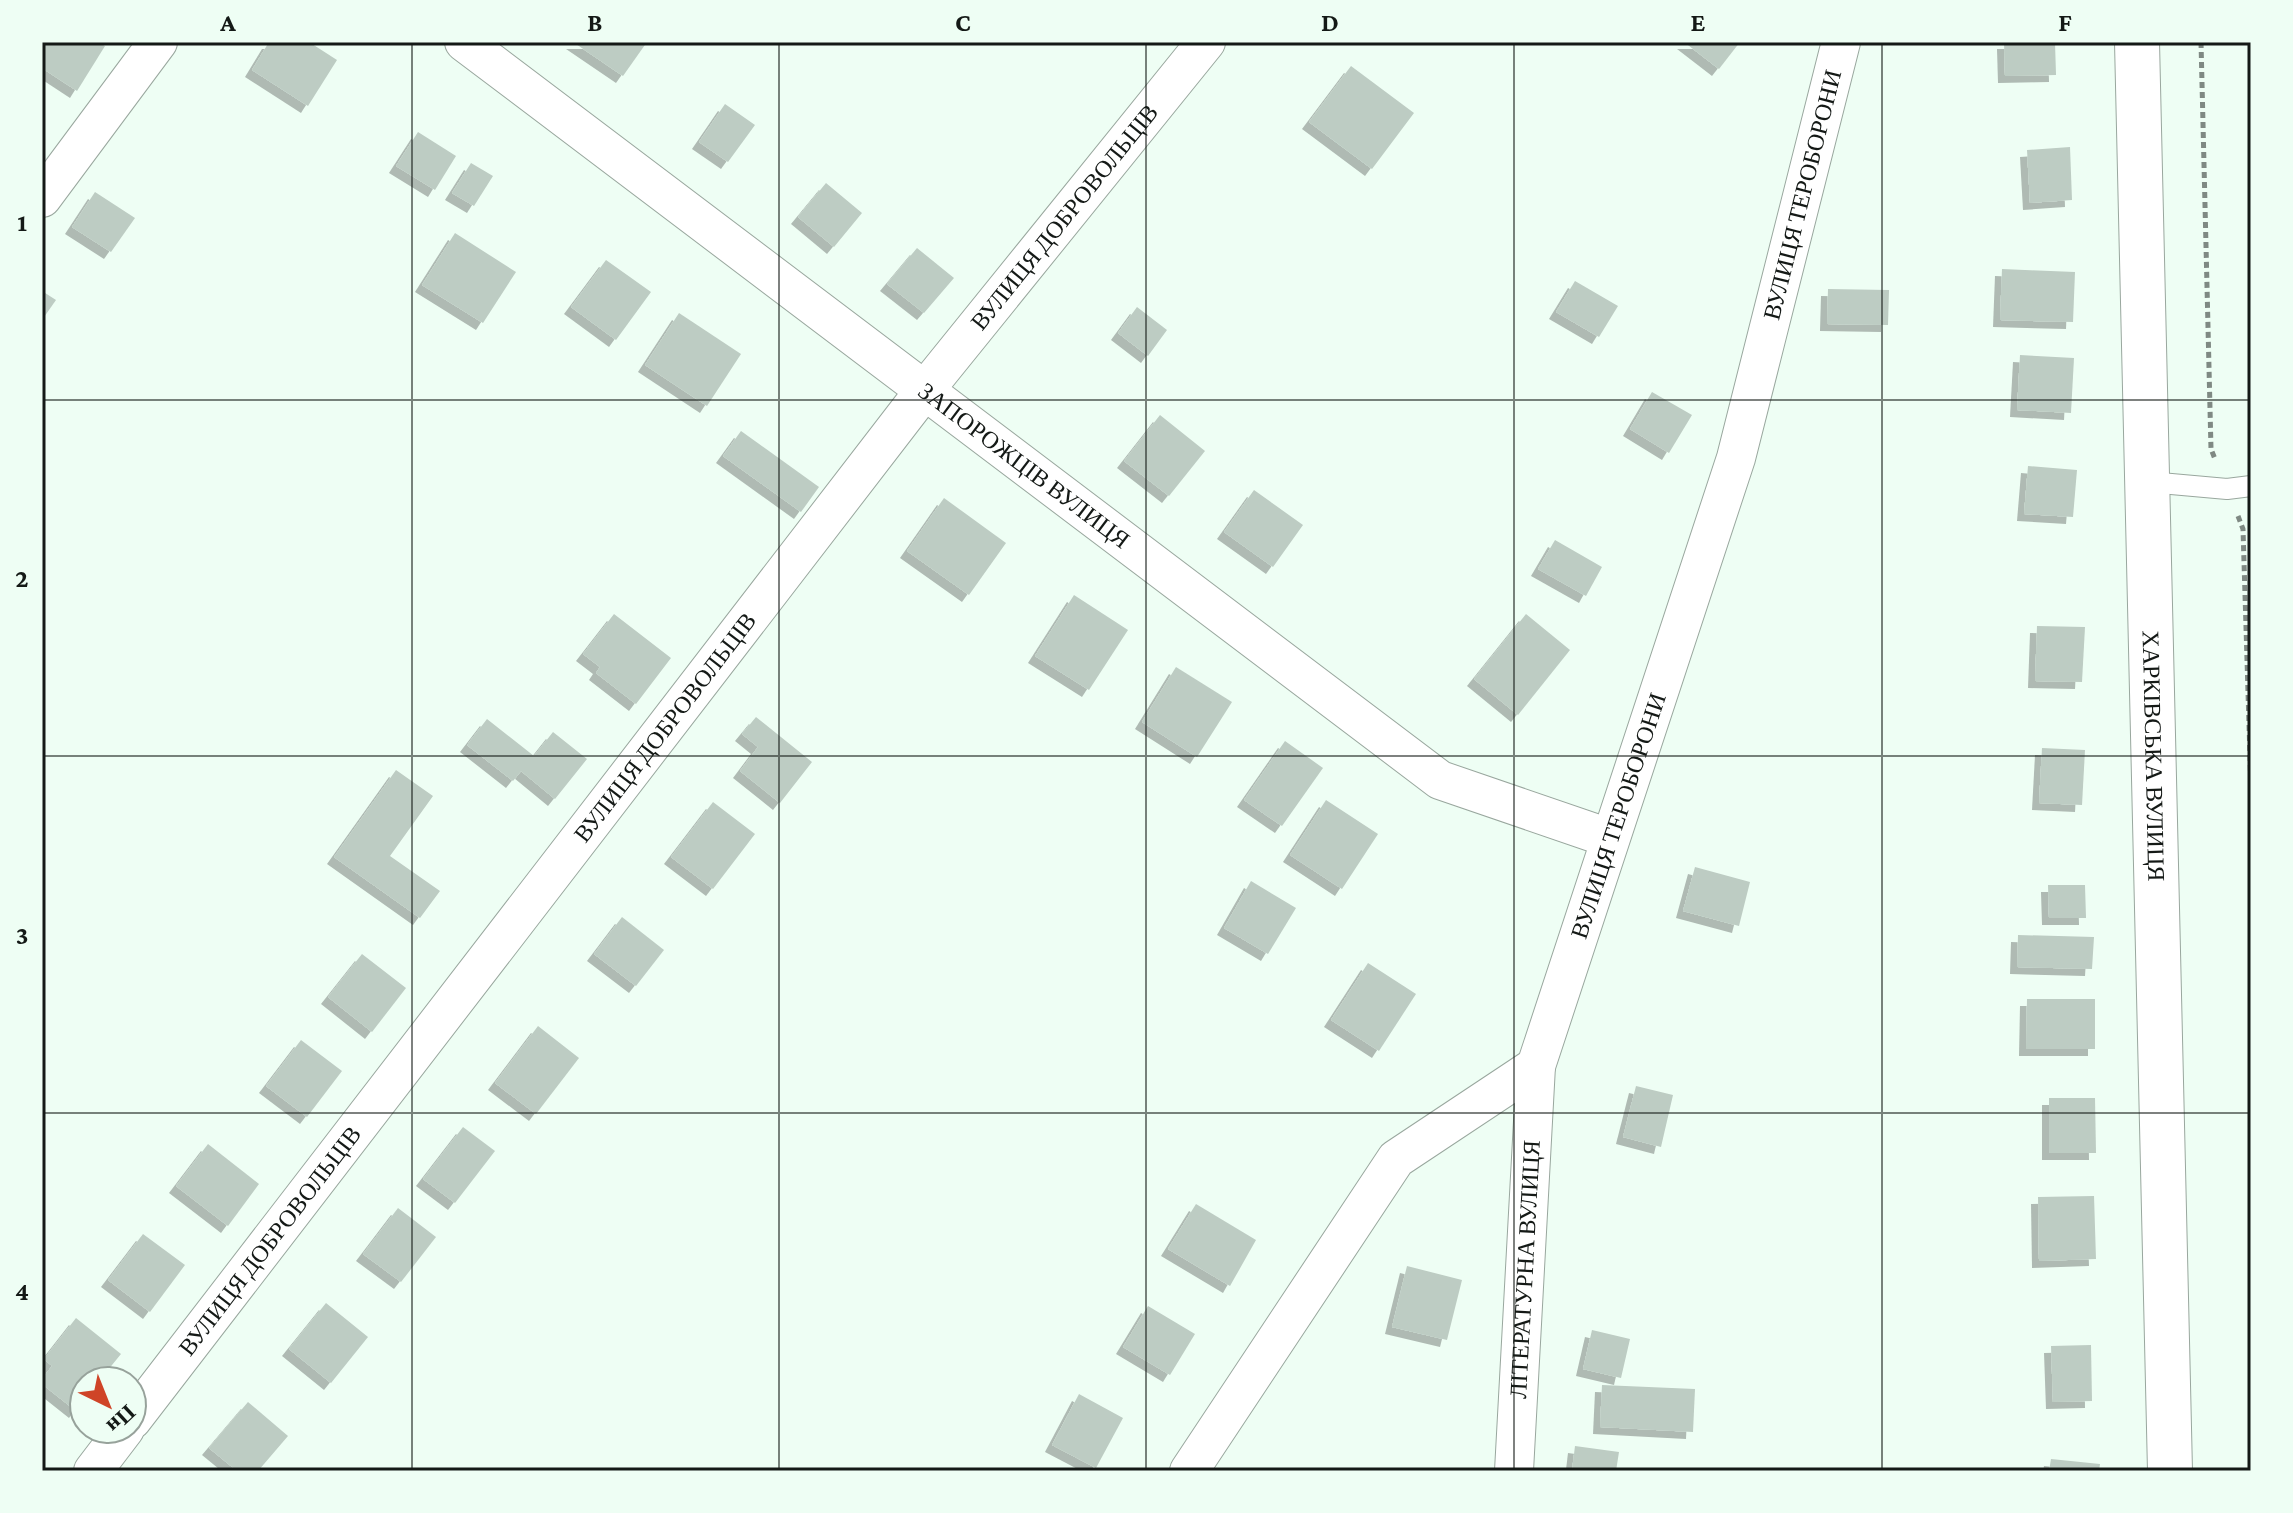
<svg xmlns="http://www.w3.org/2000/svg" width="2293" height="1513" viewBox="0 0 2293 1513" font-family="'Crimson Pro',serif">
<defs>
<filter id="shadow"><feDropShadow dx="-7" dy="7" stdDeviation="0" flood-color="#0004"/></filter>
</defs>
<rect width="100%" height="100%" fill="#eefef4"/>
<!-- building -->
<g fill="#bdccc3" filter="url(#shadow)">
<path d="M42,42H98L105,46L77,91L42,68Z"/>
<path d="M269,42H309L337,60L308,106L252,70Z"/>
<path d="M573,42H647L623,76Z"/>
<path d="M1684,42H1740L1719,69Z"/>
<path d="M2004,42H2055L2056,75L2005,76Z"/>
<path d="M1351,66L1414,113L1372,169L1309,122Z"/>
<path d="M725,104L755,125L728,162L699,142Z"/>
<path d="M418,132L456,156L435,190L396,166Z"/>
<path d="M2070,147L2072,200L2030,203L2027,150Z"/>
<path d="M471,163L493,176L474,206L452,193Z"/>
<path d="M826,183L862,213L834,247L798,217Z"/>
<path d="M95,192L135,218L111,252L72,227Z"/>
<path d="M455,233L516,272L483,323L422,285Z"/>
<path d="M917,248L954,278L924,313L887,284Z"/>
<path d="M606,260L651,292L616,340L571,307Z"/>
<path d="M2002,269L2075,272L2073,322L2000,320Z"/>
<path d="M1575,281L1618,306L1599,337L1556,312Z"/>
<path d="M1828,289L1889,290L1888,325L1827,324Z"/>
<path d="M42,291L56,300L42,320Z"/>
<path d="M1137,307L1167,330L1148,356L1118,333Z"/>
<path d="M679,313L741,354L707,406L645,365Z"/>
<path d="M2020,355L2074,358L2071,413L2017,410Z"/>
<path d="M1652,392L1692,415L1669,453L1630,429Z"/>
<path d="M1160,415L1205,451L1169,496L1124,461Z"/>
<path d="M741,431L819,487L801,512L723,456Z"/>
<path d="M2028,466L2077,470L2073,517L2024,514Z"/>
<path d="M1254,490L1303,525L1273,567L1224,532Z"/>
<path d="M944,498L1006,543L969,595L907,551Z"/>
<path d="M1555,540L1602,567L1586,596L1538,569Z"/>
<path d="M1074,595L1128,630L1089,690L1035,656Z"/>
<path d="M614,614L671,658L636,704L596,673L600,667L583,654Z"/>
<path d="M1526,614L1570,650L1518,715L1474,679Z"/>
<path d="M2037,626L2085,627L2082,682L2035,681Z"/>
<path d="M1176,667L1232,702L1197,757L1142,722Z"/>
<path d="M756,717L812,762L780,803L740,771L758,747L742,734Z"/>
<path d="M487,719L534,756L553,732L587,759L555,799L521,771L513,781L467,745Z"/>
<path d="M1285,741L1323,768L1282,826L1244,800Z"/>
<path d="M2042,748L2085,750L2082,805L2039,803Z"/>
<path d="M396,770L433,796L390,856L440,891L420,918L334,857Z"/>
<path d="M1326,800L1378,834L1342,889L1290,855Z"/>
<path d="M713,802L755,834L713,889L671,857Z"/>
<path d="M1695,867L1750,882L1739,926L1683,911Z"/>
<path d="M1251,881L1296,908L1268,954L1224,928Z"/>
<path d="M2048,885H2085L2086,918H2049Z"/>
<path d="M622,917L664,950L636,986L594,954Z"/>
<path d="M2018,935L2094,937L2092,969L2017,967Z"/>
<path d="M362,954L406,988L372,1032L328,997Z"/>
<path d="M1368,963L1416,994L1379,1051L1331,1020Z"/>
<path d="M2027,999H2095V1049H2026Z"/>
<path d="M538,1026L579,1058L536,1114L495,1083Z"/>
<path d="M301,1040L342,1071L307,1117L266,1086Z"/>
<path d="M1636,1086L1673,1095L1661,1147L1623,1137Z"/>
<path d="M2049,1098H2095L2096,1153H2049Z"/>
<path d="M463,1127L495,1151L455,1203L423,1179Z"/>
<path d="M208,1144L259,1184L228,1226L176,1186Z"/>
<path d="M2094,1196L2096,1259L2039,1261L2038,1197Z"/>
<path d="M1196,1204L1256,1240L1230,1286L1168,1249Z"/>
<path d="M398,1208L436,1237L401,1282L363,1254Z"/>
<path d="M143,1234L185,1265L150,1312L108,1280Z"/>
<path d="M1407,1266L1462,1280L1447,1340L1392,1327Z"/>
<path d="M326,1303L368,1337L331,1383L289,1349Z"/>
<path d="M1148,1306L1195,1334L1170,1375L1123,1347Z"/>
<path d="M76,1318L121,1354L99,1381H84V1400L76,1411L42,1384V1379L52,1366L44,1359Z"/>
<path d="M1592,1330L1630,1339L1621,1378L1583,1369Z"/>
<path d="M2091,1345L2092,1401L2053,1402L2051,1346Z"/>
<path d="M1602,1385L1695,1389L1693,1432L1600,1427Z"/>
<path d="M1079,1394L1123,1418L1096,1468L1052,1445Z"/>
<path d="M248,1402L288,1436L258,1471H237L209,1448Z"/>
<path d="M1575,1446L1619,1452L1616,1471H1572Z"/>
<path d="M2051,1459L2100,1464L2099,1471H2049Z"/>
</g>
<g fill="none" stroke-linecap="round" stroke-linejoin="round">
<!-- lane casing -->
<g stroke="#99a79e" stroke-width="22">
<path id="lane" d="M2149,482L2227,489L2251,486"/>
</g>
<!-- street casing -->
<g stroke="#99a79e" stroke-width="40">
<g id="street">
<path id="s1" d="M464,42L1440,780L1609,838"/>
<path d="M42,198L158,42"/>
<path id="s2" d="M132,1420L924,391L1206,42"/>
<path d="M93,1471L125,1429"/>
<path id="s3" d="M1189,1471L1396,1159L1536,1066L1736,458L1841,42"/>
<path id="s4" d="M1514,1471L1536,1066"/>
</g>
</g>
<!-- secondary casing -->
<g stroke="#99a79e" stroke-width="46">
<g id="secondary">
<path id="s5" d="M2137,42L2170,1471"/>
</g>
</g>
<!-- path -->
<g stroke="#7f8983" stroke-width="5" stroke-dasharray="6 4" stroke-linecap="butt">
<path d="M2201,42L2211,449L2215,459"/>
<path d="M2238,516L2243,529L2251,790"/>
</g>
<!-- lane -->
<use href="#lane" stroke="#fff" stroke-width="20"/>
<!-- street -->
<use href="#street" stroke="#fff" stroke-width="38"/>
<!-- secondary -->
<use href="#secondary" stroke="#fff" stroke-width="44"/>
</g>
<!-- grid -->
<path fill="none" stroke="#141916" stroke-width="2" stroke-opacity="0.55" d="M412,42V1471M779,42V1471M1146,42V1471M1514,42V1471M1882,42V1471M42,400H2251M42,756H2251M42,1113H2251"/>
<g text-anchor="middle" stroke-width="7" stroke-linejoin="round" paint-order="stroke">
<!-- street labels -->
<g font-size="24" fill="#141916" stroke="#eefef4">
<text dy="8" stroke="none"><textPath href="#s3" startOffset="1454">ВУЛИЦЯ ТЕРОБОРОНИ</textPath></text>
<text dy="8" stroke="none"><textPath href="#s2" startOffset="1522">ВУЛИЦЯ ДОБРОВОЛЬЦІВ</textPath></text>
<text dy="8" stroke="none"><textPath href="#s1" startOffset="702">ЗАПОРОЖЦІВ ВУЛИЦЯ</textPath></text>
<text dy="8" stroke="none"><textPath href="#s2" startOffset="874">ВУЛИЦЯ ДОБРОВОЛЬЦІВ</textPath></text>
<text dy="8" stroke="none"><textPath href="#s5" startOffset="714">ХАРКІВСЬКА ВУЛИЦЯ</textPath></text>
<text dy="8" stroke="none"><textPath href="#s3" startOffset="806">ВУЛИЦЯ ТЕРОБОРОНИ</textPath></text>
<text dy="8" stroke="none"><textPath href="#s2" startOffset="226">ВУЛИЦЯ ДОБРОВОЛЬЦІВ</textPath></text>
<text dy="8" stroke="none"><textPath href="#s4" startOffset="202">ЛІТЕРАТУРНА ВУЛИЦЯ</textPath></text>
</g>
</g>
<!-- border -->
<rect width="2293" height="1513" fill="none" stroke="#eefef4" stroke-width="88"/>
<!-- north arrow -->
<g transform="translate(108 1405) rotate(137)"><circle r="38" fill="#eefef4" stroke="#97a29b" stroke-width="2"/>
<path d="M0-6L14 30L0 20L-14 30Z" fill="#cf4427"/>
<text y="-12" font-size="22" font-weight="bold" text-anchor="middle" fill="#141916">Пн</text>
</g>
<rect x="44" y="44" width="2205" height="1425" fill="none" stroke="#141916" stroke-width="3"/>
<g font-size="26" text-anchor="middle" font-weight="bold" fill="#141916">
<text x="228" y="31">A</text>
<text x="595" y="31">B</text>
<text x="963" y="31">C</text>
<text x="1330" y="31">D</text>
<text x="1698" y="31">E</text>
<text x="2065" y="31">F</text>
<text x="22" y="231">1</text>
<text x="22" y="587">2</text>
<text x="22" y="944">3</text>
<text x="22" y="1300">4</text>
</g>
</svg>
